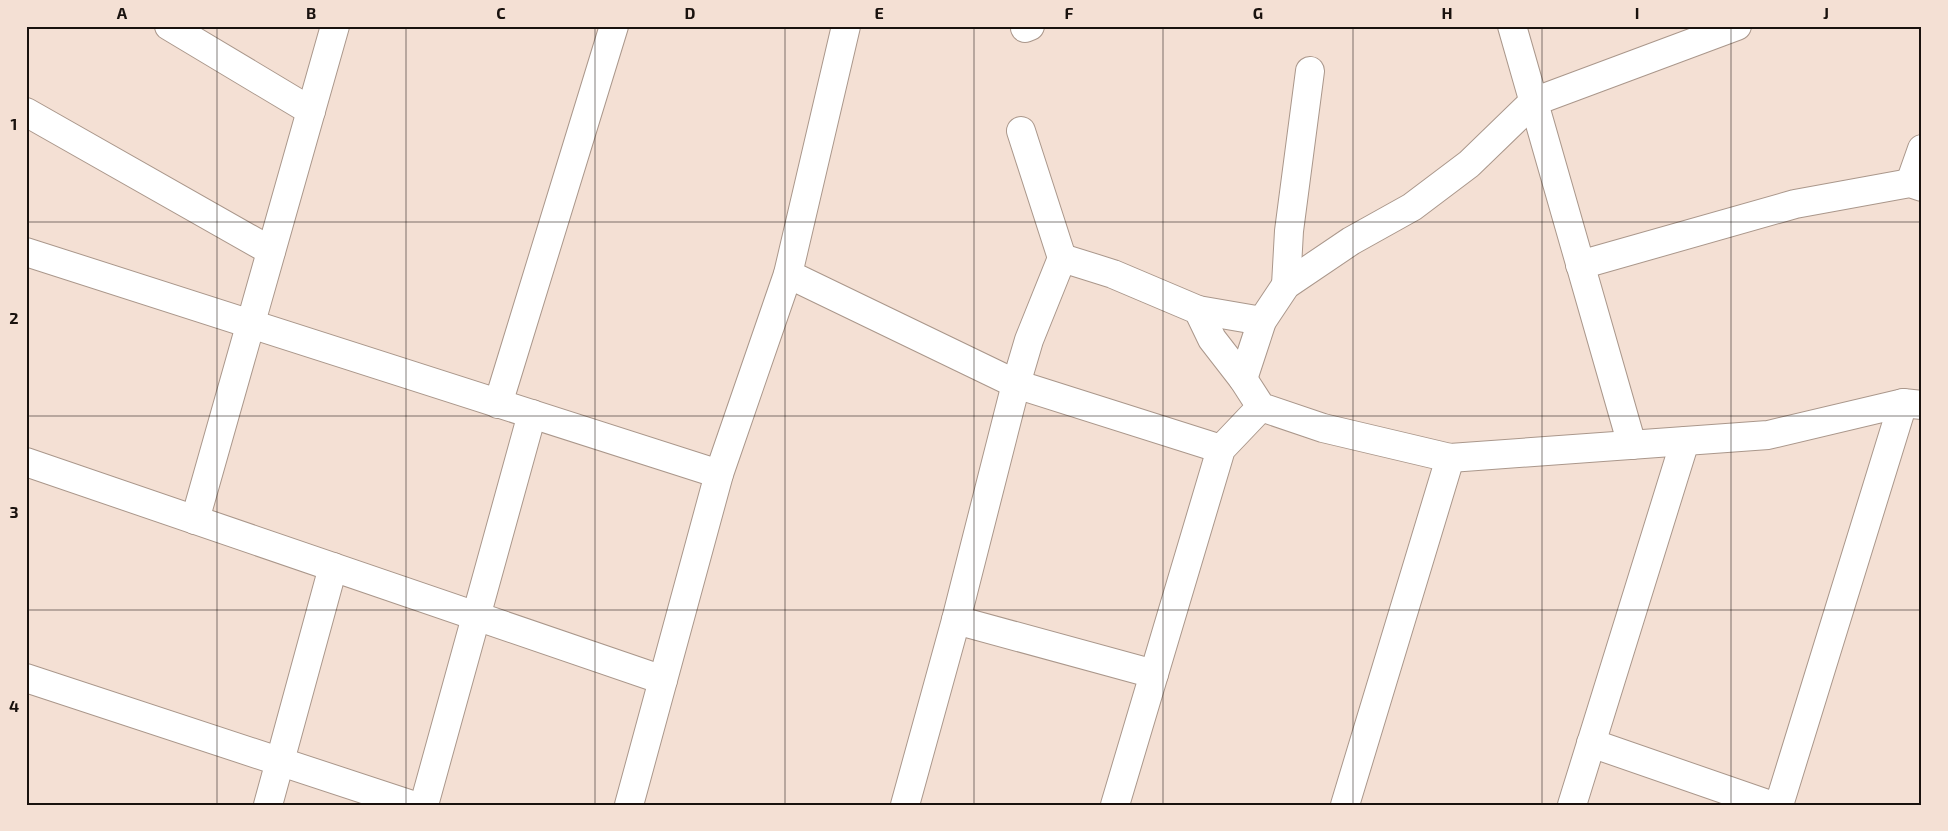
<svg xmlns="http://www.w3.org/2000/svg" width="1948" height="831" viewBox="0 0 1948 831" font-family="'Exo 2',sans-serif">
<rect width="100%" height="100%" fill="#f4e0d4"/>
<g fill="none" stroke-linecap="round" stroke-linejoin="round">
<!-- street casing -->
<g stroke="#aa978b" stroke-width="30">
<g id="street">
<path d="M169,26L311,111"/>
<path d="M1512,26L1632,445"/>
<path d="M1025,28L1030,26"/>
<path d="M26,112L271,251"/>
<path d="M1910,183L1922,149"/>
<path d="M26,252L719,474"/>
<path d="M1062,258L1113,274L1198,310L1212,339L1243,379L1261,407L1323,428L1450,458L1768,435L1903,403L1922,405"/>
<path d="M1580,265L1795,204L1910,183L1922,187"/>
<path d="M788,274L1016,384L1221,449"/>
<path d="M1286,285L1289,231L1310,71"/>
<path d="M1198,310L1262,321"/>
<path d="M1243,379L1262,321L1286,285L1351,241L1412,207L1469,164L1533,102L1737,26"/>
<path d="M498,404L614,26"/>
<path d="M26,462L663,680"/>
<path d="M195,520L335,26"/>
<path d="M956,620L1154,674"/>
<path d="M26,678L412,805"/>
<path d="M1591,743L1770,805"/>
<path d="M268,805L333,567"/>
<path d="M424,805L532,414"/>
<path d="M905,805L956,620L1016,384L1029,340L1062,258L1021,131"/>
<path d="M1115,805L1221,449L1261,407"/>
<path d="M1345,805L1450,458"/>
<path d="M1572,805L1685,441"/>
<path d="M1779,805L1903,403"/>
</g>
</g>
<!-- secondary casing -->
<g stroke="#aa978b" stroke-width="30">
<path id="secondary" d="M629,805L719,474L788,274L846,26"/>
</g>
<!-- street -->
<use href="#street" stroke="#fff" stroke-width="28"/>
<!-- secondary -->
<use href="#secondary" stroke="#fff" stroke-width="28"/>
</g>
<!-- grid -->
<path fill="none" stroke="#19120e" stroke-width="1" stroke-opacity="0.55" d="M217,26V805M406,26V805M595,26V805M785,26V805M974,26V805M1163,26V805M1353,26V805M1542,26V805M1731,26V805M26,222H1922M26,416H1922M26,610H1922"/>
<!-- border -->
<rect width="1948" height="831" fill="none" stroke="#f4e0d4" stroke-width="55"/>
<rect x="28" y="28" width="1892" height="776" fill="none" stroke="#19120e" stroke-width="2"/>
<g font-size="16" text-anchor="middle" font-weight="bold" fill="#19120e">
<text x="122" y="19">A</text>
<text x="311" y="19">B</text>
<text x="501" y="19">C</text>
<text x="690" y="19">D</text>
<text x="879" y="19">E</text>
<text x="1069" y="19">F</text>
<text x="1258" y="19">G</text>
<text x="1447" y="19">H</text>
<text x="1637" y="19">I</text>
<text x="1826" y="19">J</text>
<text x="14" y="130">1</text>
<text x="14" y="324">2</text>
<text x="14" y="518">3</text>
<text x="14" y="712">4</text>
</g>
</svg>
